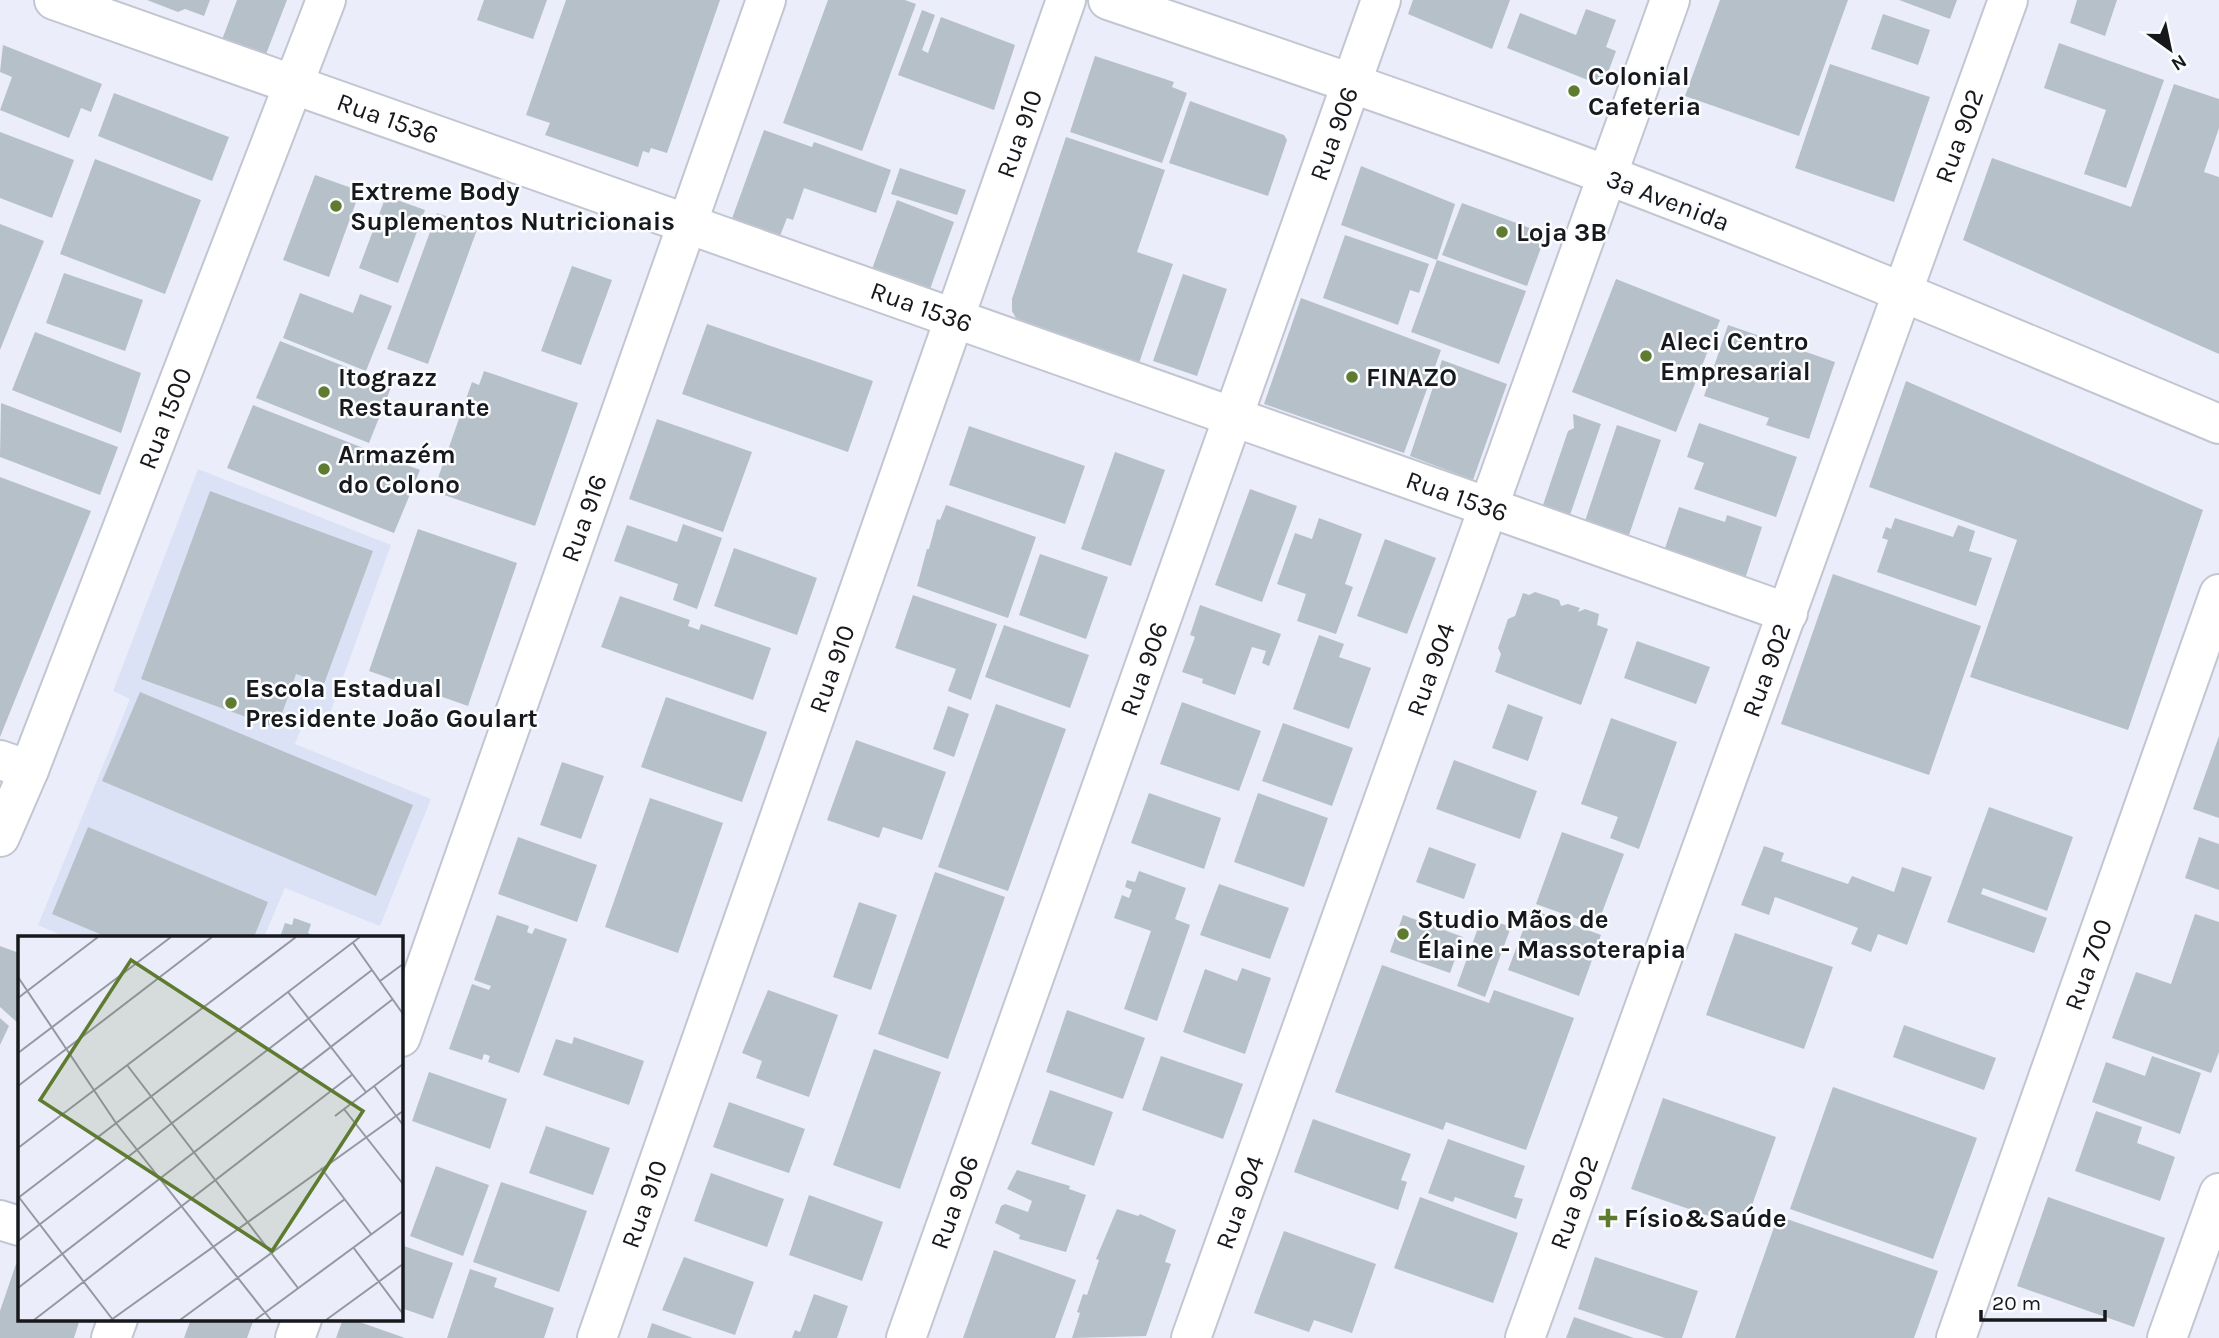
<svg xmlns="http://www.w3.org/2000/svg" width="2219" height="1338" viewBox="0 0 2219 1338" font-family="Karla,sans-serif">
<rect width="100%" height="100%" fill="#ebeefa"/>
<!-- built -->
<path fill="#dce2f5" d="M198,469L391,545L329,716L309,709L295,744L431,799L380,926L285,888L264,937H65L38,925L130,699L113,691Z"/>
<!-- building -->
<g fill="#b6c0c8">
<path d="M147,0H210L204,16L185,9L178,12Z"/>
<path d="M237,0H287L263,62L220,45Z"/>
<path d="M484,0H547L533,39L477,20Z"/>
<path d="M566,0H720L667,153L651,148L649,153L643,151L638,167L545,135L550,123L526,115Z"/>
<path d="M828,0H905L916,4L862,151L783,123Z"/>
<path d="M1413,0H1510L1492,49L1408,14Z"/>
<path d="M1720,0H1848L1799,136L1685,96Z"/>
<path d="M1899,0H1957L1950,19Z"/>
<path d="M2077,0H2117L2105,36L2070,23Z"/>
<path d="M1586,9L1616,20L1606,47L1616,51L1603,86L1507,48L1520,13L1576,35Z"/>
<path d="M922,10L935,15L922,50L928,53L941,17L1015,45L994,110L898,75Z"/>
<path d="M1883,14L1930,30L1918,65L1871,49Z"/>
<path d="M2059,43L2164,80L2126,188L2084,174L2106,110L2044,88Z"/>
<path d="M3,45L102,84L91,112L81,108L69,138L0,110L12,77L0,72Z"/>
<path d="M1095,56L1174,82L1172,87L1187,93L1162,163L1070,132Z"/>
<path d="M1830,64L1930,97L1894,202L1795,168Z"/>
<path d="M2174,84L2219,99V128L2204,172L2219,177V354L1963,240L1992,158L2131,207Z"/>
<path d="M114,93L229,137L212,181L98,136Z"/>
<path d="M1190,101L1284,135L1287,140L1268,196L1169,163Z"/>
<path d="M764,130L812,147L814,142L891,170L876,213L804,188L793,220L787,218L778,241L730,224Z"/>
<path d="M0,132L74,160L52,218L0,198Z"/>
<path d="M1066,137L1165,170L1137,252L1173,264L1138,366L1017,320L1012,311V299Z"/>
<path d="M95,159L201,200L165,294L60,254Z"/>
<path d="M1361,166L1455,204L1437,260L1341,225Z"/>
<path d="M900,168L966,190L957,215L891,194Z"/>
<path d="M315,175L360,191L329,277L283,260Z"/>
<path d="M386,196L425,210L398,283L359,268Z"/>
<path d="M897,200L954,222L929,292L871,272Z"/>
<path d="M1462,203L1546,234L1527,286L1442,255Z"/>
<path d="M437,213L478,227L428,364L387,349Z"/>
<path d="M0,224L44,241L0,350Z"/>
<path d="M1345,235L1429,264L1419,293L1410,290L1398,325L1323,298Z"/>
<path d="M1437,260L1526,291L1499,364L1411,332Z"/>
<path d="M572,266L612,280L581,365L541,351Z"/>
<path d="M64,273L143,300L125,351L46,323Z"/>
<path d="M1183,274L1227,289L1197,376L1153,361Z"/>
<path d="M1616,279L1720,320L1676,432L1572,392Z"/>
<path d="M300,293L353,313L360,294L392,306L366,371L283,338Z"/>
<path d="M1301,298L1441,350L1404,453L1264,404Z"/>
<path d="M707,324L873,381L848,452L682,394Z"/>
<path d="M1728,325L1835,362L1809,439L1766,425L1769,418L1704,396Z"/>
<path d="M35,332L141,373L121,433L12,390Z"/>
<path d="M280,341L392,385L369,443L256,398Z"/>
<path d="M1442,360L1507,384L1473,480L1410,456Z"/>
<path d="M484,371L578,403L535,526L441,494L446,481L438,478L472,382L479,385Z"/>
<path d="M1906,381L2203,510L2128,730L1970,677L2017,540L1869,487Z"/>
<path d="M1,403L118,447L100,495L0,457Z"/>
<path d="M253,405L420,470L394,533L227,468Z"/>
<path d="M1573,414L1601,424L1570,515L1543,505L1568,431L1574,428Z"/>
<path d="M657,419L752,452L723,532L629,499Z"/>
<path d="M1699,423L1797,457L1776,517L1694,489L1704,463L1687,457Z"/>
<path d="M1617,425L1661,440L1626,544L1582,530Z"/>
<path d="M969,426L1085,466L1065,524L949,485Z"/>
<path d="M1115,452L1165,470L1131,566L1081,549Z"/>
<path d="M0,477L91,511L0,737Z"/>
<path d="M1250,489L1297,506L1262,602L1215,585Z"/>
<path d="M210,491L373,551L324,684L296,674L277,728L141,679Z"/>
<path d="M946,505L1036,537L1008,618L917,586L927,549H929L937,519L940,520Z"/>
<path d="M1679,507L1725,522L1727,515L1762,527L1744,582L1663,554Z"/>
<path d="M1319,518L1362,534L1345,584L1353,587L1336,634L1297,621L1306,594L1277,584L1295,533L1312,539Z"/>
<path d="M1895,518L1953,537L1958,525L1975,531L1969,551L1992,558L1976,606L1877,572L1888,540L1882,538L1886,527L1891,529Z"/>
<path d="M683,524L722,538L697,609L673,600L678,584L614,561L627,525L677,542Z"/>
<path d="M418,529L517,563L468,706L369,671Z"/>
<path d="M1385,539L1436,558L1407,634L1357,616Z"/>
<path d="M734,548L817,578L797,635L714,606Z"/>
<path d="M1040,554L1108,577L1086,639L1019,615Z"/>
<path d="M1833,574L1981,626L1929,775L1781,724Z"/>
<path d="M1535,592L1559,600L1561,606L1568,604L1580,608L1578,612L1585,609L1599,614L1597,625L1608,629L1581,705L1495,672L1501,654L1498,648L1508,619L1515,616L1523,593L1529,595Z"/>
<path d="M913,595L997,624L971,700L948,691L956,669L895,648Z"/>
<path d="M620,596L690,620L688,626L699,630L701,624L771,648L753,700L601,647Z"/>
<path d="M1200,605L1281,634L1269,666L1262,663L1266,651L1252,647L1235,695L1202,683L1203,679L1182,672L1195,637L1190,635Z"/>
<path d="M1004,625L1089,655L1070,708L985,677Z"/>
<path d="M1319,635L1344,644L1339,657L1371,668L1349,729L1293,709Z"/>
<path d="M1637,641L1710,667L1696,704L1624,678Z"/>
<path d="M140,692L413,805L376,896L102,781Z"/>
<path d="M666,697L767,732L742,802L641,767Z"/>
<path d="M1182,702L1261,731L1239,791L1160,764Z"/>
<path d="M996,704L1066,729L1008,891L938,867Z"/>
<path d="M1508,704L1543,717L1528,761L1492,748Z"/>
<path d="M948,706L969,714L954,757L933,749Z"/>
<path d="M1611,718L1677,742L1639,849L1610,838L1618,817L1581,804Z"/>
<path d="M1283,723L1353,748L1332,806L1262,781Z"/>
<path d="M2219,736V818L2193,809Z"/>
<path d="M856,740L946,772L922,840L883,827L879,838L827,820Z"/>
<path d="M1454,760L1537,791L1520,839L1436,809Z"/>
<path d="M562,762L604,776L581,839L540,825Z"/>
<path d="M1149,793L1221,818L1204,869L1131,843Z"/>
<path d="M1258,793L1328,818L1304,887L1234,862Z"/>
<path d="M650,798L723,823L678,953L605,927Z"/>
<path d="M1989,807L2073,837L2047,911L1983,888L1981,894L2047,918L2034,953L1947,922Z"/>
<path d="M88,827L268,902L254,937H107L52,914Z"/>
<path d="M1562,832L1624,854L1597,926L1536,904Z"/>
<path d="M518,837L597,865L577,922L498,894Z"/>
<path d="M2199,837L2219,844V890L2185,878Z"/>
<path d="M1764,846L1784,853L1781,861L1848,884L1852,876L1894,892L1902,867L1932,877L1907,945L1878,934L1871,952L1851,944L1858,928L1775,897L1769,915L1741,905Z"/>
<path d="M1429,847L1476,864L1464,899L1416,882Z"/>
<path d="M1139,871L1186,888L1175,919L1190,925L1157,1021L1124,1009L1151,931L1114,918L1122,895L1129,898L1132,890L1125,887L1127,880L1135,882Z"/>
<path d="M935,872L1005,897L948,1059L878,1034Z"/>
<path d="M1219,884L1289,908L1270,959L1200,935Z"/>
<path d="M859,902L897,915L871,990L833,977Z"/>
<path d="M1531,909L1601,935L1579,996L1508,970Z"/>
<path d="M2195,914L2219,922V1052L2211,1073L2112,1038L2136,972L2171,984Z"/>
<path d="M497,915L529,926L527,932L532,934L535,928L567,939L519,1073L488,1062L490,1056L484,1054L482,1060L449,1049L472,984L489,990L491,986L474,980Z"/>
<path d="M1403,915L1463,937L1450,973L1390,952Z"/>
<path d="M1482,917L1511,927L1485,997L1457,986Z"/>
<path d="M294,918L311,924L308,933L317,937H280L285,923L292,925Z"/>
<path d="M1735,933L1833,967L1804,1049L1706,1015Z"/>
<path d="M0,946L19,953V1024L0,1007Z"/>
<path d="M1382,965L1489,1003L1494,990L1574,1018L1526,1150L1446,1122L1443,1130L1335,1092Z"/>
<path d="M1242,968L1271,978L1245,1054L1183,1032L1205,969L1237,981Z"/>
<path d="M768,990L838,1015L809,1097L756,1078L762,1061L742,1053Z"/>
<path d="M1067,1010L1145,1038L1123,1099L1046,1072Z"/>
<path d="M0,1018L9,1026L0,1045Z"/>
<path d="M1904,1025L1996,1058L1984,1090L1893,1057Z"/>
<path d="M574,1037L644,1061L629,1105L543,1075L556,1039L572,1044Z"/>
<path d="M874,1049L941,1072L900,1189L833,1165Z"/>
<path d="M1161,1056L1243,1084L1223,1139L1142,1110Z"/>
<path d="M2152,1056L2201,1073L2180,1134L2092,1102L2106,1062L2145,1076Z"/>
<path d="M429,1072L507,1099L490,1149L412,1121Z"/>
<path d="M1833,1087L1977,1138L1933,1259L1790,1209Z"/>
<path d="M1050,1090L1113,1112L1094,1166L1031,1144Z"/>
<path d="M1663,1098L1776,1137L1744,1228L1631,1189Z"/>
<path d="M729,1102L805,1129L789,1173L713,1147Z"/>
<path d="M2096,1111L2142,1127L2137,1143L2175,1157L2160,1201L2075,1171Z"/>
<path d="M1313,1119L1411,1154L1401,1180L1407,1182L1398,1210L1294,1172Z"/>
<path d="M546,1126L610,1148L593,1195L529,1173Z"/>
<path d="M1448,1139L1525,1166L1514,1197L1523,1199L1516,1219L1455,1197L1453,1202L1428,1193Z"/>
<path d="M436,1166L489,1185L463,1256L410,1236Z"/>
<path d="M1017,1170L1070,1186L1069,1189L1086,1195L1066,1252L1019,1239L1020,1235L995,1223L1001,1206L1005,1204L1028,1212L1032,1201L1007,1189Z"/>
<path d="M711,1173L784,1199L767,1247L694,1221Z"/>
<path d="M501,1182L587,1211L559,1292L473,1262Z"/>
<path d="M809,1195L883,1222L862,1281L789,1255Z"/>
<path d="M1420,1197L1518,1233L1493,1303L1394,1268Z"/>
<path d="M2048,1197L2165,1238L2134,1327L2017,1286Z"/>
<path d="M1117,1209L1138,1216L1140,1214L1176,1230L1165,1262L1171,1264L1146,1336L1072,1338L1080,1313L1077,1312L1083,1294L1087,1295L1099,1260L1096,1259Z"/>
<path d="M1778,1216L1938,1271L1914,1338H1735Z"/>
<path d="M1284,1231L1376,1264L1352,1333L1314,1320L1309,1332L1254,1313Z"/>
<path d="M401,1245L453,1263L433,1319L401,1308Z"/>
<path d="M994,1250L1076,1280L1055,1338H963Z"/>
<path d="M684,1257L754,1282L735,1335L662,1310Z"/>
<path d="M1595,1257L1698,1291L1682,1338H1665L1578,1309Z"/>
<path d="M16,1264L19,1265V1319H80L74,1338H0V1311Z"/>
<path d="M470,1269L497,1278L494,1287L554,1308L544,1338H447Z"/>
<path d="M814,1294L848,1306L837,1338H792L795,1330L800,1332Z"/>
<path d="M1574,1317L1634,1338H1566Z"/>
<path d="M191,1319H254L247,1338H184Z"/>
<path d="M343,1319H351L405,1338H336Z"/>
<path d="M652,1323L693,1338H647Z"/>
</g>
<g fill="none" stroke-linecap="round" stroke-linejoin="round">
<!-- street casing -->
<g stroke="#c2c6d1" stroke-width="42">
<g id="street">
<path id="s1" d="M54,0L1788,613"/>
<path d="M0,760L29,770"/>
<path id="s2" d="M401,1037L766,0"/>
<path d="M0,1220L19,1226"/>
<path d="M111,1338L118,1319"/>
<path d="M295,1338L302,1319"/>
<path id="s3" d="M597,1338L1066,0"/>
<path id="s4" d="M906,1338L1381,0"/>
<path id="s5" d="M1191,1338L1670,0"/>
<path id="s6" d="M1525,1338L2008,0"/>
<path id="s7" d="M1956,1338L2219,594"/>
<path d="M2167,1338L2219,1193"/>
</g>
</g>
<!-- secondary casing -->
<g stroke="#c2c6d1" stroke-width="42">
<g id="secondary">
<path id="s8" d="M0,837L29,770L326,0"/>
</g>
</g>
<!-- primary casing -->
<g stroke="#c2c6d1" stroke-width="42">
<path id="primary" d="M1108,0C1274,56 1440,113 1604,174C1811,252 2015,339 2219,424"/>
</g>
<!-- street -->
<use href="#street" stroke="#fff" stroke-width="38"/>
<!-- secondary -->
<use href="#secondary" stroke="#fff" stroke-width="38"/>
<!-- primary -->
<use href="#primary" stroke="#fff" stroke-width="38"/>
</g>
<!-- markers -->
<g fill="#5e7b30" stroke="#fbfcfe" stroke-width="2.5">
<circle cx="1574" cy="91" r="7"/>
<circle cx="336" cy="206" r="7"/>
<circle cx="1502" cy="232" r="7"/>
<circle cx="1646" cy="356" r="7"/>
<circle cx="1352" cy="377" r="7"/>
<circle cx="324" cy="392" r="7"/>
<circle cx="324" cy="469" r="7"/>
<circle cx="231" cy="703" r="7"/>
<circle cx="1403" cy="934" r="7"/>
<path d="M1604.5 1207.5h7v7h7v7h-7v7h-7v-7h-7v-7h7z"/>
</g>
<g text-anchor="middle" stroke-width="5" stroke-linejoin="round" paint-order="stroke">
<!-- poi labels -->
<g font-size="26" font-weight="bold" fill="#17181c" stroke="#fbfcfe" text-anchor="start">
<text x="1588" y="85">Colonial<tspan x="1588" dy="30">Cafeteria</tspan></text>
<text x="350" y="200">Extreme Body<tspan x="350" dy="30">Suplementos Nutricionais</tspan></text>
<text x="1516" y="241">Loja 3B</text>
<text x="1660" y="350">Aleci Centro<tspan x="1660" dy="30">Empresarial</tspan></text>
<text x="338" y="386">Itograzz<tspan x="338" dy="30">Restaurante</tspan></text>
<text x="1366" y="386">FINAZO</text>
<text x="338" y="463">Armazém<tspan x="338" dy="30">do Colono</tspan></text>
<text x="245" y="697">Escola Estadual<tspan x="245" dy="30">Presidente João Goulart</tspan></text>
<text x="1417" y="928">Studio Mãos de<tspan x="1417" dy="30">Élaine - Massoterapia</tspan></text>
<text x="1624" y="1227">Físio&amp;Saúde</text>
</g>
<!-- street labels -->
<g font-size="26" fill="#17181c" stroke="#fbfcfe">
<text dy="9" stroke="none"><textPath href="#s1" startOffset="354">Rua 1536</textPath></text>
<text dy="9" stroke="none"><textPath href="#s3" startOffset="1276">Rua 910</textPath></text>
<text dy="9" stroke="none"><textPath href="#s4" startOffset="1278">Rua 906</textPath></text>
<text dy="9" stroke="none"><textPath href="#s6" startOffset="1278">Rua 902</textPath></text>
<text transform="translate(1668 200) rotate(21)" y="9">3ª Avenida</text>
<text dy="9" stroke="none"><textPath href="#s1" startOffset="920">Rua 1536</textPath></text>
<text dy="9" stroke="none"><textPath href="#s8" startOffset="450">Rua 1500</textPath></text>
<text dy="9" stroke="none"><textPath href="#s1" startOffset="1488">Rua 1536</textPath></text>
<text dy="9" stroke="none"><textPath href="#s2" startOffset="550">Rua 916</textPath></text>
<text dy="9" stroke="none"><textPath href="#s3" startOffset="709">Rua 910</textPath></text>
<text dy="9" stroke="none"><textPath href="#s4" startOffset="710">Rua 906</textPath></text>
<text dy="9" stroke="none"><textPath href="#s5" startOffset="710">Rua 904</textPath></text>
<text dy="9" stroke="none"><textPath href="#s6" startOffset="710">Rua 902</textPath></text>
<text dy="9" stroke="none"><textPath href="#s7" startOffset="396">Rua 700</textPath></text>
<text dy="9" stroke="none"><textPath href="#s6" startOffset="144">Rua 902</textPath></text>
<text dy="9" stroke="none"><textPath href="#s4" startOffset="144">Rua 906</textPath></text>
<text dy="9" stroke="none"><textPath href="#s5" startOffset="144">Rua 904</textPath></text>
<text dy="9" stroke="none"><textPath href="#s3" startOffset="142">Rua 910</textPath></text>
</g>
</g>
<!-- overview -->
<g transform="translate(18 936)">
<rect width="385" height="385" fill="#ebeefa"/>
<path fill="none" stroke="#9698a1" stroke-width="2" d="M335,7L385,78M0,41L98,187L253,384M362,45L385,28M270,56L348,156M0,62L80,1M0,117L153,1M109,129L280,352M0,150L194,1M356,150L385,189M326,173L385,248M317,180L385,128M0,212L278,1M303,232L353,298M0,260L95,384M0,262L342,1M0,305L354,34M335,311L385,378M0,352L375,63M16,384L335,138M93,384L385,175M162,384L327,263M237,384L385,275M308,384L385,328"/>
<path fill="#5e7b30" fill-opacity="0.15" stroke="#5e7b30" stroke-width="3.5" d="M113,24L345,175L254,315L22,164Z"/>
<rect width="385" height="385" fill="none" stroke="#17181c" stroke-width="3.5"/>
</g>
<!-- north arrow -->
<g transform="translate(2170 49) rotate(147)" stroke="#fbfcfe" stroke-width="5" paint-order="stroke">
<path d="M0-5L12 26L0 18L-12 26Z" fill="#17181c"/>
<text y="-10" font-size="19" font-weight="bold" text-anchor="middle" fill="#17181c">N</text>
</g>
<!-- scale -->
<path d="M1981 1310v10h124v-10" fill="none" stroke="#17181c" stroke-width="3.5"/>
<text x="1992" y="1310" font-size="21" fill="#17181c" stroke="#fbfcfe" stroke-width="5" paint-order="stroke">20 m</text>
</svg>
